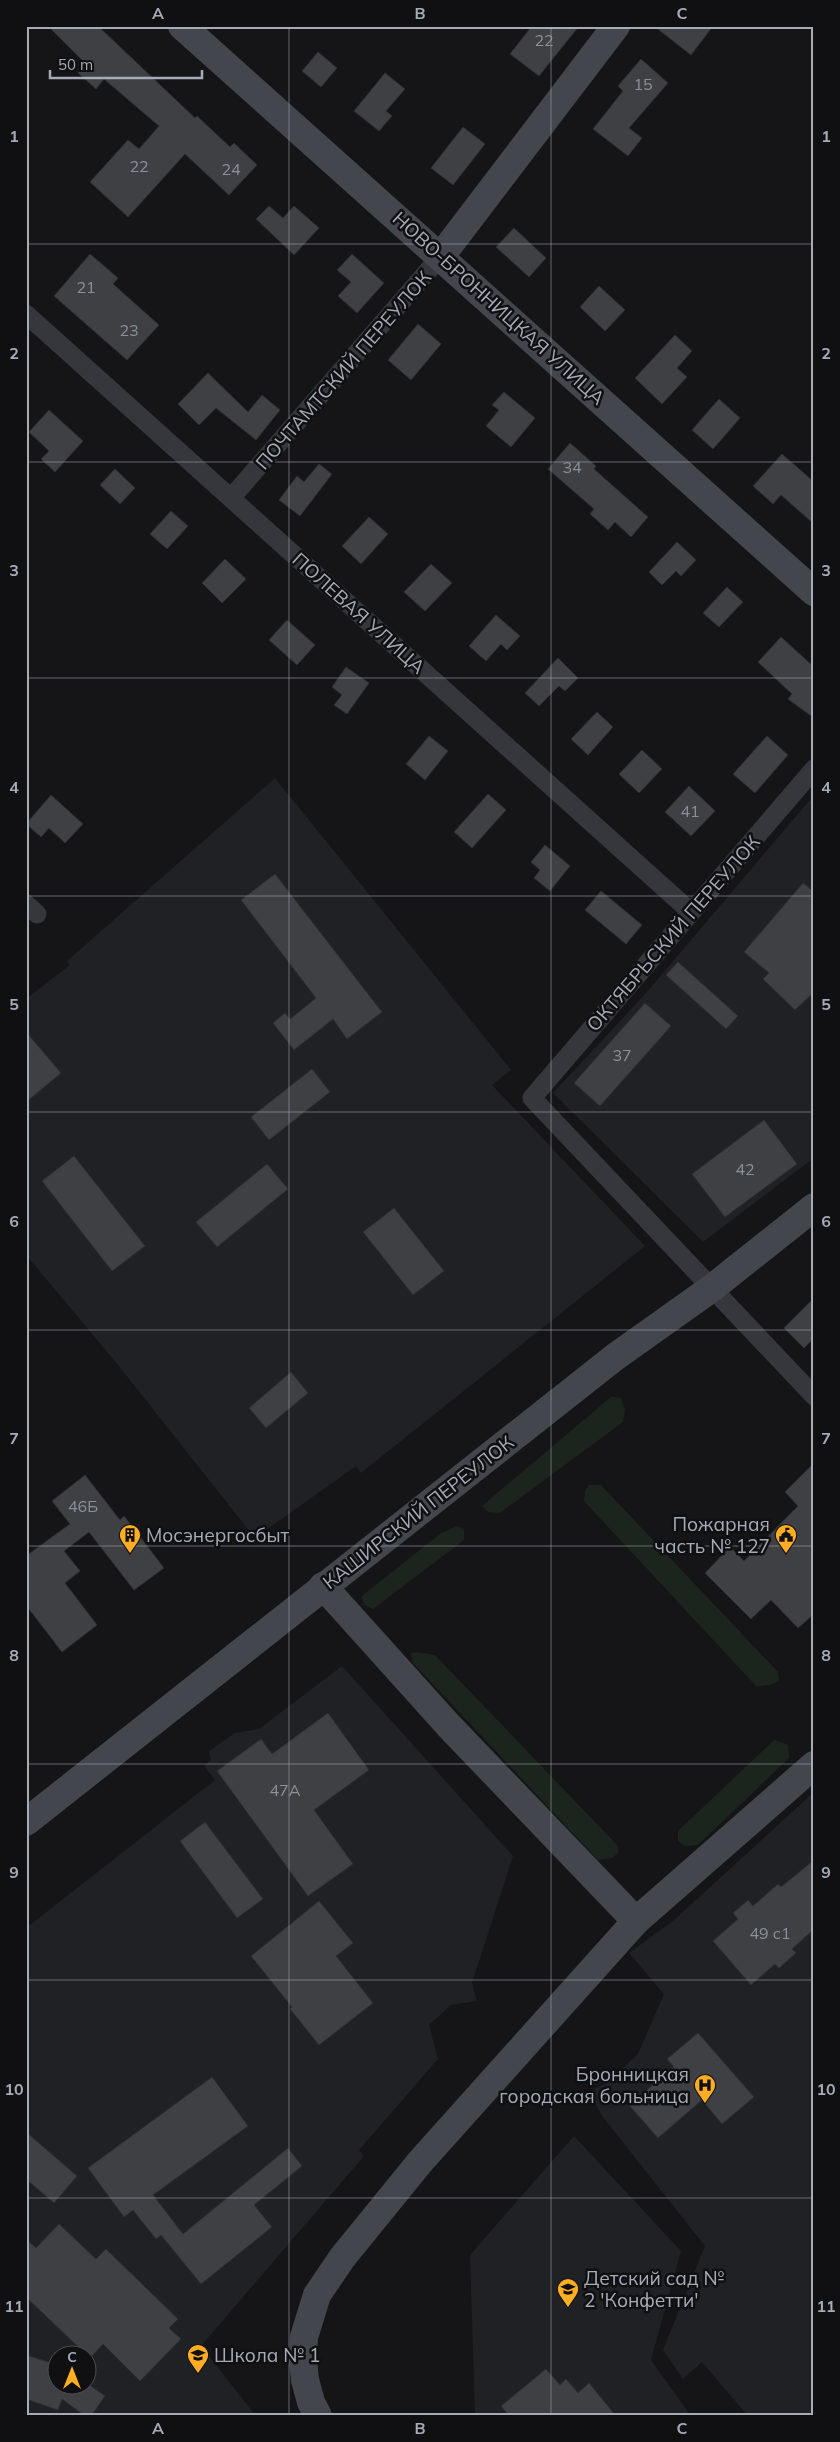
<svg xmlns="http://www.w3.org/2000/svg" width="840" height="2442" viewBox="0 0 840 2442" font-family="Mulish,sans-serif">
<rect width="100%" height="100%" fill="#151517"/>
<!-- built -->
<g fill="#202124" fill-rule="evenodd">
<path d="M275,778L511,1070L492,1085L645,1246L361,1473L356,1466L255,1538L118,1365L26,1255V999L70,965L67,961Z"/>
<path d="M814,795V1158L703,1242L553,1093L646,993Z"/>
<path d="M342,1666L513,1856L472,1983L477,2001L451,2005L429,2025L438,2059L359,2150L364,2156L201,2346L256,2416H26V1928L215,1780L204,1766L211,1760L209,1751L235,1733L259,1729ZM58,2354H88V2384H58Z"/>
<path d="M814,1792V2416H748L702,2362L683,2379L663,2350L705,2246L602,2116L589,2092L608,2082L638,2054L664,1994L629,1953L674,1920Z"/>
<path d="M574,2136L681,2251L651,2360L691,2416H475L470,2255Z"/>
</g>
<!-- green -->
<g fill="#1c251d">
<path d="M611,1397L621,1398L625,1410L623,1422L500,1513L488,1512L482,1506Z"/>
<path d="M589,1485H601L778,1672L779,1681L770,1685L756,1686L584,1501L585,1491Z"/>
<path d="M457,1526L464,1529V1540L373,1609L364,1605L362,1596L440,1534Z"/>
<path d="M417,1652L435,1655L618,1846V1853L612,1858L598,1860L412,1662L411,1653Z"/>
<path d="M774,1740L788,1745L789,1758L698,1845L685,1846L678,1841V1831Z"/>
</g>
<!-- building -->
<g fill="#3e4044" stroke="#2e2f33">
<path d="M48,26H98L195,118L197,116L230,147L234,143L257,165L229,195L185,154L128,217L90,182L128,140L139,149L159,126L104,79L96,89L78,73L86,64Z"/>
<path d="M532,26H579L539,76L510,54Z"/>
<path d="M654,26H713L691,55Z"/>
<path d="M318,52L337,68L321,87L302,71Z"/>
<path d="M641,59L668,83L629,128L642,138L628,156L593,129L623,91L618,86Z"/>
<path d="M385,73L405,89L386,111L392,116L379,131L354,111Z"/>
<path d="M463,127L485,144L453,185L431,168Z"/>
<path d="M269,206L283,218L294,206L319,228L294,255L256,219Z"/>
<path d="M514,228L546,258L529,277L496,247Z"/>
<path d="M90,254L118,278L113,284L159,325L127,360L54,296Z"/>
<path d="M352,254L384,283L357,313L338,296L351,282L337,270Z"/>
<path d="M599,286L625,310L605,331L580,307Z"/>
<path d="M418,324L441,344L411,380L388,360Z"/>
<path d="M675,335L692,351L677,368L687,377L662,404L635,378Z"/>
<path d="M208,373L248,412L262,395L280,410L256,440L216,408L199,425L178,404Z"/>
<path d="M504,392L535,418L511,447L486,426L499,410L492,405Z"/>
<path d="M719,399L740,418L713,449L692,430Z"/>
<path d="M49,410L83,441L55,472L41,459L49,451L29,432Z"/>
<path d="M570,443L596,466L594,469L648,517L631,537L615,522L608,530L590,514L594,509L548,469Z"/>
<path d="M782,454L814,482V524L781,495L773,504L753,486Z"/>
<path d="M319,464L332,474L300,516L279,500L297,476L304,482Z"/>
<path d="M115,469L135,488L120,504L100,485Z"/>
<path d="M171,511L188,526L167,549L150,534Z"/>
<path d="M369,517L388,534L361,564L342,546Z"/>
<path d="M677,542L696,560L681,576L676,571L662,585L649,572Z"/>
<path d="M225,559L246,579L222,603L202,583Z"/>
<path d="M431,564L452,583L425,611L404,592Z"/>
<path d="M727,587L743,602L719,627L703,613Z"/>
<path d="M496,615L520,636L507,650L501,644L486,661L469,646Z"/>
<path d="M287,620L315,645L297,665L269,640Z"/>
<path d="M781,637L814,667V718L788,699L792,694L758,662Z"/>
<path d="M558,658L578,678L565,691L559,686L539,706L525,693Z"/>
<path d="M346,667L369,683L347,714L334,705L342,695L332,687Z"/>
<path d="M597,712L613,727L588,755L571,739Z"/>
<path d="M429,736L448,751L425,780L406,764Z"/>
<path d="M767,736L788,755L755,793L733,774Z"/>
<path d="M642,750L662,769L639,793L619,774Z"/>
<path d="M689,786L715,811L691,836L665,812Z"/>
<path d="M488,794L506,810L472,848L454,832Z"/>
<path d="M51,795L83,824L65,843L49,828L41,837L26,824Z"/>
<path d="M545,845L570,866L550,891L534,878L540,870L531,862Z"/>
<path d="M275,874L382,1012L347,1039L333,1019L294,1050L273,1023L285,1013L290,1019L316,998L241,900Z"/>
<path d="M803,883L814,892V992L795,1010L763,979L769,973L744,952Z"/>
<path d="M601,891L642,925L626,944L585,910Z"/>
<path d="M678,962L738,1016L726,1029L666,975Z"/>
<path d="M645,1003L671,1026L600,1106L574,1083Z"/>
<path d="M26,1032L61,1073L26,1102Z"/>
<path d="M312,1069L330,1092L269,1140L251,1117Z"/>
<path d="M764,1120L797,1164L725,1217L692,1174Z"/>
<path d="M74,1156L145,1246L112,1271L42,1181Z"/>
<path d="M267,1164L288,1189L217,1247L196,1222Z"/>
<path d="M394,1208L444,1271L413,1295L363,1232Z"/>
<path d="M814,1298V1338L804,1348L784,1328Z"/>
<path d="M291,1372L308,1393L266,1428L249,1408Z"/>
<path d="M814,1463V1614L798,1628L771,1600L751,1619L705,1573L730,1547L744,1561L798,1506L785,1492Z"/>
<path d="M85,1475L120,1520L124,1516L164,1568L134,1590L89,1532L64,1551L80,1571L65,1583L97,1625L62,1652L26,1605V1556L70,1524L52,1501Z"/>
<path d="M328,1713L369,1770L314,1810L353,1864L308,1896L217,1771L261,1739L272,1754Z"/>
<path d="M205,1822L263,1899L237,1918L180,1841Z"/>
<path d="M814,1860V1929L792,1949L796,1953L779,1968L775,1964L751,1985L713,1941L738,1919L733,1913L748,1900L753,1906L778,1884L781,1887Z"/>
<path d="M319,1901L353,1943L336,1956L373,2003L319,2045L290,2009L292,2007L251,1956Z"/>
<path d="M698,2033L754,2097L722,2124L702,2100L658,2138L629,2105L674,2067L667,2059Z"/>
<path d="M212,2077L248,2126L153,2195L183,2234L288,2148L302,2166L254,2205L272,2227L201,2284L161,2235L156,2239L133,2210L124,2217L88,2168Z"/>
<path d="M26,2132L77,2176L54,2203L26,2179Z"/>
<path d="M59,2224L96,2259L106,2249L178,2319L169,2328L181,2339L140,2381L103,2344L90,2358L26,2297V2239L36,2248Z"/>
<path d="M26,2355L58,2365V2384H88L105,2396L91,2416H85L62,2399L58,2410L26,2399Z"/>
<path d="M546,2369L560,2385L566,2379L578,2393L589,2383L616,2416H509L501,2406Z"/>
</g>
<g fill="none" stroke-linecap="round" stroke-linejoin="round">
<!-- street -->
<g stroke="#35373c" stroke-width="19">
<path d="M26,314L691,912"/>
<path d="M231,498L441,256"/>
<path d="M814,769L532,1098L814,1396"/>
<path d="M26,904L37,914"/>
</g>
<!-- secondary -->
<g stroke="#43464c" stroke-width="28">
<path d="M182,26L814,592"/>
<path d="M441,256L616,26"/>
<path d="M323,1586L449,1726L636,1921"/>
<path d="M26,1822L615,1357L712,1288L814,1207"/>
<path d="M318,2416L311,2402L305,2380L303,2360L304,2337L317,2295L342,2258L420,2162L636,1921L814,1765"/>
</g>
</g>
<!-- grid -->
<path fill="none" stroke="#a5acb8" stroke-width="1" stroke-opacity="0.55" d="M289,26V2416M551,26V2416M26,244H814M26,462H814M26,678H814M26,896H814M26,1112H814M26,1330H814M26,1546H814M26,1764H814M26,1980H814M26,2198H814"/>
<!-- icons -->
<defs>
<g id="building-pin" transform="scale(1.125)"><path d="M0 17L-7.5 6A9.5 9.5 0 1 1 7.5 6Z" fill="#ffae24" stroke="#101012"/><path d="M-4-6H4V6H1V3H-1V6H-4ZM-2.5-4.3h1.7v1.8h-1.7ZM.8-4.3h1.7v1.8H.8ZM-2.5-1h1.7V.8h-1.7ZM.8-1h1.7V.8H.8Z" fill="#111"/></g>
<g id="civic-pin" transform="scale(1.125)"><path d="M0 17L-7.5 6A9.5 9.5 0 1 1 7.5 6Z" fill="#ffae24" stroke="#101012"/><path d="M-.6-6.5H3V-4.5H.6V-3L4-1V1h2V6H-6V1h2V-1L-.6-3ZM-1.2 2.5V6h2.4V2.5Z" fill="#111"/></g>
<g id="hospital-pin" transform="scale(1.125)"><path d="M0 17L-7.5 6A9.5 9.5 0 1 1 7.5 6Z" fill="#ffae24" stroke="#101012"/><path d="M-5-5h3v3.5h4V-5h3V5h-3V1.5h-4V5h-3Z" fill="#111"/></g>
<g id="school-pin" transform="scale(1.125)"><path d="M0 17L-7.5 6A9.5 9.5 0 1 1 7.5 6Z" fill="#ffae24" stroke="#101012"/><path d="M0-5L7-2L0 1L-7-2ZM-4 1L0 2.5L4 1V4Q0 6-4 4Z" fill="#111"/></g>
</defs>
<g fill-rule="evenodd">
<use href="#building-pin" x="130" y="1535"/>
<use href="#civic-pin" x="786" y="1535"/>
<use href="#hospital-pin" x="705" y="2085"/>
<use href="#school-pin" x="568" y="2289"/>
<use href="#school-pin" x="198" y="2355"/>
</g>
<g text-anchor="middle" stroke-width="5" stroke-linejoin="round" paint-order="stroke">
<!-- number labels -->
<g font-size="16" fill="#8b919b">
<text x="544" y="46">22</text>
<text x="643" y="90">15</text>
<text x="139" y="172">22</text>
<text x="231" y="175">24</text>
<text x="86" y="293">21</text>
<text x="129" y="336">23</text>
<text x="572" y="473">34</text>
<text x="690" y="817">41</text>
<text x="622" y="1061">37</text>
<text x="745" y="1175">42</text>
<text x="83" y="1512">46Б</text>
<text x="285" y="1796">47А</text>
<text x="770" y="1939">49 с1</text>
</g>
<!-- street labels -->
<g font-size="19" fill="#a5acb8" stroke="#101012">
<text transform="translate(499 308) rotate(42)" y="7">НОВО-БРОННИЦКАЯ УЛИЦА</text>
<text transform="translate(343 370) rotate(-49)" y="7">ПОЧТАМТСКИЙ ПЕРЕУЛОК</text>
<text transform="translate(359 613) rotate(42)" y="7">ПОЛЕВАЯ УЛИЦА</text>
<text transform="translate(673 933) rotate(-49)" y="7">ОКТЯБРЬСКИЙ ПЕРЕУЛОК</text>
<text transform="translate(418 1512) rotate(-38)" y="7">КАШИРСКИЙ ПЕРЕУЛОК</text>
</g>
<!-- poi labels -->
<g font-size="19" fill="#a5acb8" stroke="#101012" text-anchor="start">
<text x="770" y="1531" text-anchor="end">Пожарная<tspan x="770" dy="22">часть № 127</tspan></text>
<text x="146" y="1542">Мосэнергосбыт</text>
<text x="689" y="2081" text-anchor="end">Бронницкая<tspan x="689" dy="22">городская больница</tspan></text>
<text x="584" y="2285">Детский сад №<tspan x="584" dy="22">2 'Конфетти'</tspan></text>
<text x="214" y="2362">Школа № 1</text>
</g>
</g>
<!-- border -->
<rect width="840" height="2442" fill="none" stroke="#101012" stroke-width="55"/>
<!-- north arrow -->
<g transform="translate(72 2370)"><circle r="24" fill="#101012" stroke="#4c4e54"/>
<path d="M0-4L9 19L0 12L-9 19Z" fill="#ffae24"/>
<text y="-8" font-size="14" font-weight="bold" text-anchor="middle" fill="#a5acb8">С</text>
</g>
<!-- scale -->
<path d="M50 70v8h152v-8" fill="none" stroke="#a5acb8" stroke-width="2.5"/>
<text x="58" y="70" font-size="15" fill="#a5acb8" stroke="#101012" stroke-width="4" paint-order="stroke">50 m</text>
<rect x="28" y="28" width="784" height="2386" fill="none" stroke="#a5acb8" stroke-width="2"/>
<g font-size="16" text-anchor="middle" font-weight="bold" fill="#a5acb8">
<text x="158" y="19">A</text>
<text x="420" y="19">B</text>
<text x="682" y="19">C</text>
<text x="14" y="142">1</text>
<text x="826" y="142">1</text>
<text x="14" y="359">2</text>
<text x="826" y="359">2</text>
<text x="14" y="576">3</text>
<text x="826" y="576">3</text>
<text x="14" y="793">4</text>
<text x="826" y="793">4</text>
<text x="14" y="1010">5</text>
<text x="826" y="1010">5</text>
<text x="14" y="1227">6</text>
<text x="826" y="1227">6</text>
<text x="14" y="1444">7</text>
<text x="826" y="1444">7</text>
<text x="14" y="1661">8</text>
<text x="826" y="1661">8</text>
<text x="14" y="1878">9</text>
<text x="826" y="1878">9</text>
<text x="14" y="2095">10</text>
<text x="826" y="2095">10</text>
<text x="14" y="2312">11</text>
<text x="826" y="2312">11</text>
<text x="158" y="2434">A</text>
<text x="420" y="2434">B</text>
<text x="682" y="2434">C</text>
</g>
</svg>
